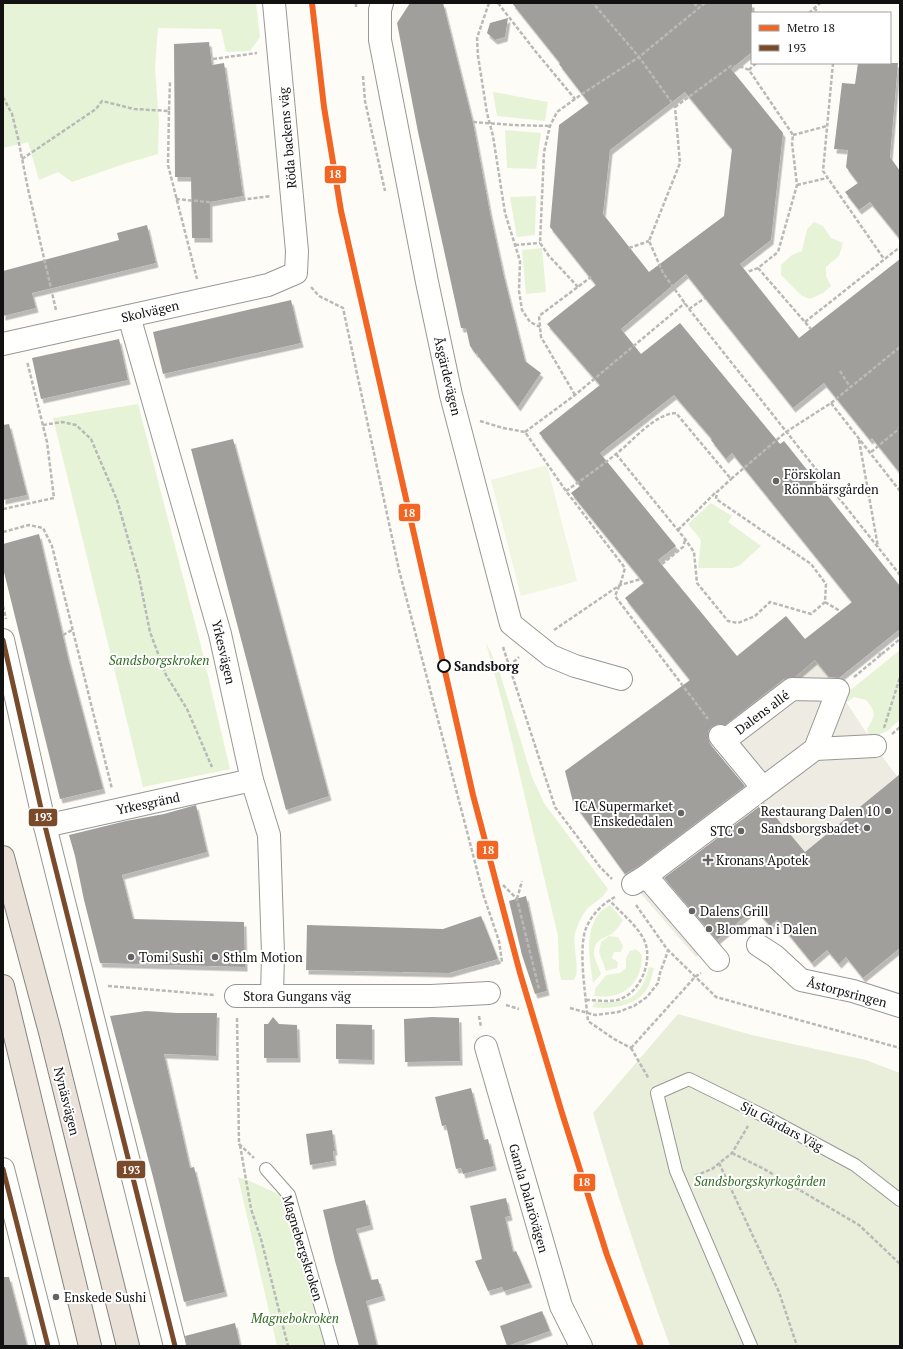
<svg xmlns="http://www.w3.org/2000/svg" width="903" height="1349" viewBox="0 0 903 1349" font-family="'PT Serif',serif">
<defs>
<filter id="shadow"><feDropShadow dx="2.5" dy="4.5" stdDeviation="0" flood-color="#0004"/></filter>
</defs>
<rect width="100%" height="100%" fill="#fdfcf7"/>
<!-- green -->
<g fill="#e7f3d7">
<path d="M3,3H256L260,37L250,51L226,52L221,29L158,28L155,67L159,123L158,154L124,164L72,182L58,172L39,180L28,142L3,148Z"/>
<path d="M493,92L548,102L545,121L497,116Z"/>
<path d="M505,130L541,133L536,169L507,168Z"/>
<path d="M536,196L535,235L517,237L510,197Z"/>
<path d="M814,222L823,226L831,238L843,243L839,256L826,267V276L831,286L823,293L810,299L802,296L781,275V265L792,255L802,251L807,229Z"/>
<path d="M542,248L546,292L526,294L522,250Z"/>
<path d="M138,404L201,646L230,769L143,787L53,418Z"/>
<path d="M711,503L732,516L728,522L761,546L740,565L733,568H698L701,540L688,524Z"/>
<path d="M486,643L498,667L532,777L544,803L608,889C603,898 595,902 588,908C582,914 577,926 575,934C572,948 581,969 574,980H561L559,969L558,936L503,705Z"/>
<path d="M900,650V720L887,731L874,737L868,734L867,729C876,716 876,712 866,700L854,697L847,702L839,699L843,694L853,688Z"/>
<path d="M610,905L623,920C620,925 617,929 613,933C604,939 595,938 594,953C594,959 599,968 601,974L593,983C590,961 584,934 598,915C600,911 606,908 610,905Z"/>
<path d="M609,936L618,937L623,946L621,952H614L612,958L618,962L617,968L606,971L599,952L601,942Z"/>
<path d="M636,949L642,955C642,984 623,1000 594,996L595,989L606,975L620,973L626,968V958L630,951Z"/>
<path d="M649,967L654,968C652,974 651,983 647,989C636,1006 611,1010 592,1007L595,1002C627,1003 640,1001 649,967Z"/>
<path d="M238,1177L252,1182L285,1197L327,1346H277Z"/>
</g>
<!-- cemetery -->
<path fill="#e9eedb" d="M678,1014L752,1035L866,1060L900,1073V1346H670C642,1269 616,1192 593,1113Z"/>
<!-- pitch -->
<path fill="#f0f6e1" d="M547,465L577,581L521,596L491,480Z"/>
<!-- plaza -->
<path fill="#edebe2" d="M815,660L833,682L881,755L897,776L805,852L760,799L659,883L710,946L696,957L629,880L747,785L711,743Z"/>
<!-- building -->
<g fill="#a19f9c" fill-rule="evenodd" filter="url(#shadow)">
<path d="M410,3H443L473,123L490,213L503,273L525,361L541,373L518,407L478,356L477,353L476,354L470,346L466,328H461L418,132L397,23Z"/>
<path d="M512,3H752V52L731,69L783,133L771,240L740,264L799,338L900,259V473L872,438L870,440L824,383L793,408L686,274L621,329L641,354L680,323L780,444L784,441L900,586V629L839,678L829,677L815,660L795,677L784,679L725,725L718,724L712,727L708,731V738L710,744L745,786L639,866L625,874L573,802L565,771L690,680L625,598L644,583L571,493L580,486L539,433L600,385L547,324L596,285L550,227L559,125L589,103L559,64L560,63ZM685,92L732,149L724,216L649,272L603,214L610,150ZM674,395L712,439L711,440L726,459L732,453L852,602L805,639L786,616L737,656L658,560L676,546L600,453Z"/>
<path d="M508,18L505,37L495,40L487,33L490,23Z"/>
<path d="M209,42L212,65L224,63L243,196L210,202V238H192L191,177H175L174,44Z"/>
<path d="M858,63H898L890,157L900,171V239L870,202L859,210L845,192L858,183L846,167L848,150L834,149L842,83L855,84Z"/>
<path d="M147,225L156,263L32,293L36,308L3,316V271L119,240L117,233Z"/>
<path d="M291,300L301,343L163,374L153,332Z"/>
<path d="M119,339L128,380L41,399L32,358Z"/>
<path d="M9,424L27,495L3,500V425Z"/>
<path d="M233,439L329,796L286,810L191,449Z"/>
<path d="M39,534L68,658L103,789L60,799L3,568V544Z"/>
<path d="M900,774V948L863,978L846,957L839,964L827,950L812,963L777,920L770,926L755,908L717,940L664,878L764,803L805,852Z"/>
<path d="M196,805L207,852L122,875L133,919L244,922L245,967L100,963L84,900L75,856L69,835L126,821L164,814Z"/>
<path d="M526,896L547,991L535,994L522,955L509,901Z"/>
<path d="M481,916L498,959L449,973L306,970L307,925L443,929Z"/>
<path d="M146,1011L177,1013H217L216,1056L164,1054L190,1168L194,1167L225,1292L184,1302L153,1177L110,1016Z"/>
<path d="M273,1017L279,1024L297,1025L298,1058H264V1024H268Z"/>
<path d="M432,1017L459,1018L460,1061L405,1062L404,1019Z"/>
<path d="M336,1024L372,1025V1060L336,1059Z"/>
<path d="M471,1088L484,1140L488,1139L494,1166L463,1174L461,1168L456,1169L446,1125L442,1126L435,1097Z"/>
<path d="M332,1130L335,1151H333L334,1161L310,1165L306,1134Z"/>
<path d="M506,1198L510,1216L505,1217L513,1252L516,1251L530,1283L504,1291L502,1287L488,1291L475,1261L482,1259L470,1206Z"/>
<path d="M365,1200L371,1225L356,1229L371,1280L378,1279L383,1296L366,1301L377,1346H359L335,1261L323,1210Z"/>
<path d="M3,1277H9L27,1346H3Z"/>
<path d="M542,1311L550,1331L507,1346L500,1326Z"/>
<path d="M235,1323L240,1346H187L185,1336Z"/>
</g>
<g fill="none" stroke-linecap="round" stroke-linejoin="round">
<!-- lane casing -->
<g stroke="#979795" stroke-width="14">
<g id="lane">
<path d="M266,1169L289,1195L332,1346"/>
<path d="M751,1346L676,1171L657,1093L689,1079L766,1117L855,1165L900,1200"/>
</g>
</g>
<!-- street casing -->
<g stroke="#979795" stroke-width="24">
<g id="street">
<path d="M382,3L380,10V40L427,282L451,395L511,624L551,656L575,666L621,679"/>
<path d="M129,316L220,634L252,780L269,835L273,954L272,996"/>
<path d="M3,344L268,285L296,273L297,251L274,3"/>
<path d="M3,640L45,826L175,1346"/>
<path d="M720,736L763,788"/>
<path d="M815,749L875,746"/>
<path d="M45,826L252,780"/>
<path d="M646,876L718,960"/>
<path d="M633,884L646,876L815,749L838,690L792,689L724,741"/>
<path d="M758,945L775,956L801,980L853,991L900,1006"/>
<path d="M236,996H431L489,993"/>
<path d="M486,1047L561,1306L581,1346"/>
<path d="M3,1169L48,1346"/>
</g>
</g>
<!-- highway casing -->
<g stroke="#858482" stroke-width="24">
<g id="highway">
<path d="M3,857L50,1032L128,1346"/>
<path d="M3,986L90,1346"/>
</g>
</g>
<!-- path -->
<g stroke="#b9b9b8" stroke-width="2.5" stroke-dasharray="4 2" stroke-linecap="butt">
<path d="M356,3V9"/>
<path d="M489,3L477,38L478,56L487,113L493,136L505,213L520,261L519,291L522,310L530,322L540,327"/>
<path d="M498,3L536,52L575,99"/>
<path d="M694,3L698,8"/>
<path d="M705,3L639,57L675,107L680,163L649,241L663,273L689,309L900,575"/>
<path d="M814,8L819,13"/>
<path d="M809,13L820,3"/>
<path d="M213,59L257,53"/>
<path d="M833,63L823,171L884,259"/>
<path d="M749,70L756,63"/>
<path d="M363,76L365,101L385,191"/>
<path d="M3,97L12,114L18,138L28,189L56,310"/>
<path d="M675,107L731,66L742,67L749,70L793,135L792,143L797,185L778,252L758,268L747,272"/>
<path d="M169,111L168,165L197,279"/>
<path d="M473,122L513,125L550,126"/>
<path d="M793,135L827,126"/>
<path d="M22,159L96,109L102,101L134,109L169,111L170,82"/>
<path d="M797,185L827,178"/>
<path d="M176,199L218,203L271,196"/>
<path d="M515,245L540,243"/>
<path d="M629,248L649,241"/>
<path d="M758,268L811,329"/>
<path d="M311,287L319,296L343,308L399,570L484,897L499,941L502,962L472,970"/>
<path d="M578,287L549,256L540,243L544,152L550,126L557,112L582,94L639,57L593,3"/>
<path d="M689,309L705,298"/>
<path d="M805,322L900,247"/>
<path d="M840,371L850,387"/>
<path d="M575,395L541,337L539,316L591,277"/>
<path d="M831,403L900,491"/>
<path d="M480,421L503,428L525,432L566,491L625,568L621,582L615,596L708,719"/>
<path d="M43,425L62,422L76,425L91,439L117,500L139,577L150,632L166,675L187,709L212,767"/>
<path d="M525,432L575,395L685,303"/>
<path d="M859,440L878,547"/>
<path d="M871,452L900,428"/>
<path d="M616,454L685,539L694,552L697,583L728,621L738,623L755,616L770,602L811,614L825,602L826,584L811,564L716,499L717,492L731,479"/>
<path d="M566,491C583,479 600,467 616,454C633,441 654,414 676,413L731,479L786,432L831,403L900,347"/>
<path d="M3,509L54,498L47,442L27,361"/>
<path d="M678,530L716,492"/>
<path d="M3,532L29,525L43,528L52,546L112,789"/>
<path d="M662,564L683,547L685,540"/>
<path d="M825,602L840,611"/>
<path d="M3,606L6,619"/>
<path d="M554,630L620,585L641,579"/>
<path d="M63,635L72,630"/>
<path d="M503,647L555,807L600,867L612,879"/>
<path d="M876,648L881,656"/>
<path d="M509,666L519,657"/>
<path d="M854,677L900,639"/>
<path d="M884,728L900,677"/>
<path d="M892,734L900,727"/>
<path d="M503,885L517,899L539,989"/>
<path d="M615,897C602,904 590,916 585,931C579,953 585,990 587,1012L588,1021L614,1039L631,1048"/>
<path d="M517,899L522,881"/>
<path d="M636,905L667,949L716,997L900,1048"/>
<path d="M108,986L215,995"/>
<path d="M586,1000C596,1000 607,1002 617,1000C639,995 653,963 645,942C639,927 620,912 609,900"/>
<path d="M506,1005L519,1009"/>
<path d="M570,1008L595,1015L618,1012L634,1006L647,997L658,983L660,973L668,951"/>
<path d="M479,1016L481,1027"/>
<path d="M237,1018L239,1144L254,1158"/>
<path d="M631,1048L695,977L701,973"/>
<path d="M631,1048L649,1079"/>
<path d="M240,1145L251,1209L261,1239L288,1346"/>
<path d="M732,1153L764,1169L859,1225L900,1264"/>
<path d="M719,1163L779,1292L797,1346"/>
<path d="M695,1176L712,1169L732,1153L748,1126"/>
</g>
<!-- lane -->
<use href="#lane" stroke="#fffffe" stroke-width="12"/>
<!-- street -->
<use href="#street" stroke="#fffffe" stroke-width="22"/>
<!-- highway -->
<use href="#highway" stroke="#eae1d8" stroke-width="22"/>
<!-- bus-1 casing -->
<g stroke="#fff" stroke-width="8">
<g id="bus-1">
<path d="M3,640L45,826L175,1346"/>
<path d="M3,1169L48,1346"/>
</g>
</g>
<!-- bus-1 -->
<use href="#bus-1" stroke="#7a4b2a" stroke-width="5"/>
<!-- metro-1 casing -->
<g stroke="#fff" stroke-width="9">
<path id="metro-1" d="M312,3L324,107L341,211L473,795L520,973L562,1113L607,1255L641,1346"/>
</g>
<!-- metro-1 -->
<use href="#metro-1" stroke="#f26522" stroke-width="6"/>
</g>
<!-- markers -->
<g fill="#646362" stroke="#fff" stroke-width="1.5">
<circle cx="776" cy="481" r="4"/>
<circle cx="888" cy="811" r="4"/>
<circle cx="681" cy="813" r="4"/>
<circle cx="867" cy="828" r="4"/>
<circle cx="741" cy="831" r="4"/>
<path d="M706 854h4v4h4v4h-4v4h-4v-4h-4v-4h4z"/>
<circle cx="692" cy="911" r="4"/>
<circle cx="709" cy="929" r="4"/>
<circle cx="131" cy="957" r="4"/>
<circle cx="215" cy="957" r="4"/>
<circle cx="56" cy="1297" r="4"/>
</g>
<circle fill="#fff" stroke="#111" stroke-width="2" cx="444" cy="666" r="6"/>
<g text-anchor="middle" stroke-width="4" stroke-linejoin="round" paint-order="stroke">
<!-- street labels -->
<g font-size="13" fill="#111" stroke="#fff">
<text transform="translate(287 138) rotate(-95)" y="5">Röda backens väg</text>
<text transform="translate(150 311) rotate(-13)" y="5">Skolvägen</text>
<text transform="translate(448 376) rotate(77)" y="5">Åsgärdevägen</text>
<text transform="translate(224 652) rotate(77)" y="5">Yrkesvägen</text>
<text transform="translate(762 712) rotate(-37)" y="5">Dalens allé</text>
<text transform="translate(148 803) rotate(-12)" y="5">Yrkesgränd</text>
<text transform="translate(847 992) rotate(15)" y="5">Åstorpsringen</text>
<text x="297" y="1001">Stora Gungans väg</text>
<text transform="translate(67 1101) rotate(76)" y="5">Nynäsvägen</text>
<text transform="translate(782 1126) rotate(28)" y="5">Sju Gårdars Väg</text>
<text transform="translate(529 1198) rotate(74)" y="5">Gamla Dalarövägen</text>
<text transform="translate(303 1248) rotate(73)" y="5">Magnebergskroken</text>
</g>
<!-- poi labels -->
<g font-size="13" fill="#111" stroke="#fff" text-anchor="start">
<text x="784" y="479">Förskolan<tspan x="784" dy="15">Rönnbärsgården</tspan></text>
<text x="673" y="811" text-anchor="end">ICA Supermarket<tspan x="673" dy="15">Enskededalen</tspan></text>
<text x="880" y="816" text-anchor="end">Restaurang Dalen 10</text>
<text x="859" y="833" text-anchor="end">Sandsborgsbadet</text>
<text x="733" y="836" text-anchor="end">STC</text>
<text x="716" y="865">Kronans Apotek</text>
<text x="700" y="916">Dalens Grill</text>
<text x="717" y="934">Blomman i Dalen</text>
<text x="139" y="962">Tomi Sushi</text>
<text x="223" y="962">Sthlm Motion</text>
<text x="64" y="1302">Enskede Sushi</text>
</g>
<!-- park labels -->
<g font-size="13" font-style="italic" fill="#2f6b1f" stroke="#fff">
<text x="159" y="665">Sandsborgskroken</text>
<text x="760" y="1186">Sandsborgskyrkogården</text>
<text x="295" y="1323">Magnebokroken</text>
</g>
<!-- stop labels -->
<g font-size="13" font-weight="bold" fill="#111" stroke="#fff" text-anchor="start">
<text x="454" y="671">Sandsborg</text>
</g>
</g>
<g stroke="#fff" stroke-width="1.5">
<rect x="324" y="165" width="23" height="19" rx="4" fill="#f26522"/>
<rect x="398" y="503" width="23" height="19" rx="4" fill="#f26522"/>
<rect x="28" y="808" width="30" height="19" rx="4" fill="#7a4b2a"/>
<rect x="476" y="840" width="23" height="20" rx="4" fill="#f26522"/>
<rect x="116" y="1160" width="30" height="19" rx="4" fill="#7a4b2a"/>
<rect x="573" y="1173" width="23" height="19" rx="4" fill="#f26522"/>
</g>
<g font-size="11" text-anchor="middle" font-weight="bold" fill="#fff">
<text x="335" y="178">18</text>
<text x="409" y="517">18</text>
<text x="43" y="821">193</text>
<text x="488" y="854">18</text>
<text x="131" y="1174">193</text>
<text x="584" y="1186">18</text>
</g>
<!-- border -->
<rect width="903" height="1349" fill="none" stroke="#111111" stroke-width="8"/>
<!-- legend -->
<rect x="751" y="12" width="140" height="52" fill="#ffffff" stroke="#a0a0a0"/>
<rect x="759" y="25" width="20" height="6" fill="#f26522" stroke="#a0a0a0"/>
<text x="787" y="32" font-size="12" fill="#111111">Metro 18</text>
<rect x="759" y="45" width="20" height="6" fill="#7a4b2a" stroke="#a0a0a0"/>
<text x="787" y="52" font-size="12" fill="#111111">193</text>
</svg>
